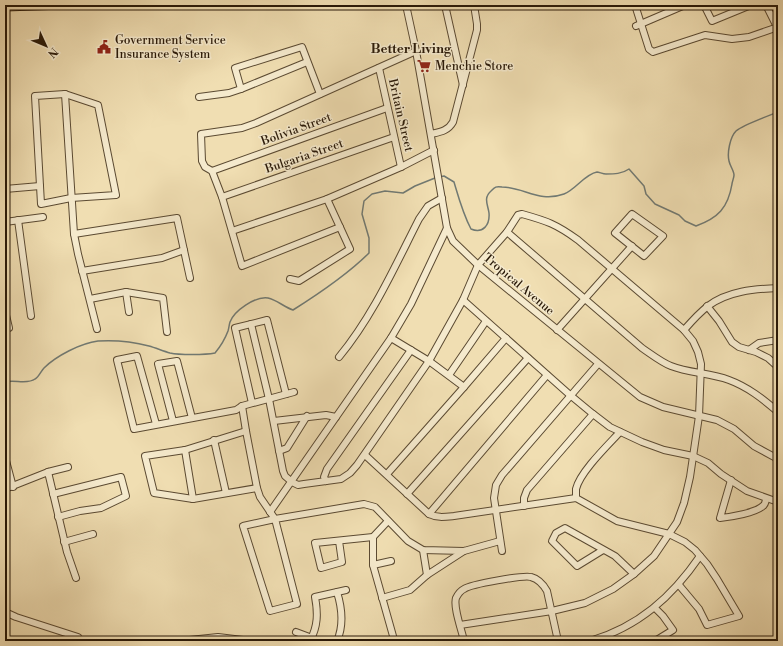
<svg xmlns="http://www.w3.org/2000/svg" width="783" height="646" viewBox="0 0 783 646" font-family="'Libre Bodoni',serif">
<rect width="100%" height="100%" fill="#f0deb2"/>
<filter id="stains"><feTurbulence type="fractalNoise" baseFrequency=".005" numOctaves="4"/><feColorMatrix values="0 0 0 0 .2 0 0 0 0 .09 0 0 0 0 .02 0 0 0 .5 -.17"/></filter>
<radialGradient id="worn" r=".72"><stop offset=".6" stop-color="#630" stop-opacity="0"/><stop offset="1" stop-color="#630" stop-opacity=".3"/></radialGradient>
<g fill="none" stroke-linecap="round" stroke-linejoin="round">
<!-- stream -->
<g stroke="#717972" stroke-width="1.5">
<path d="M439,177L444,176L454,182C459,199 463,214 471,229C483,234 490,225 489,213C488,205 483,198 491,191C495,187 496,186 502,187C524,187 539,203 564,194C575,190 585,174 597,172C599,172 603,174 606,174C614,174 622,174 629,169L644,186L646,194L655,204L679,215L685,221L696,226C718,218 728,208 732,184C732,182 734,178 734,175C734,171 730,166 729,161C727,153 730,137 736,131C743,125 768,116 778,112"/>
<path d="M5,382C14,379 27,385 35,379C39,377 41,371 44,368C56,356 81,343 98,341C114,340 134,342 149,346C156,348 163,351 170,353C179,355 205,355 215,353C220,347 225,339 228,331C229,328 229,325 230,322C234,311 255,296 268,298C277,300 284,307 293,310C320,293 347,275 369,253V238L362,214L364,201L372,194L385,191L403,193L415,186L435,178"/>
</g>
<!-- minor casing -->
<g stroke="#5b4a32" stroke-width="8">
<g id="minor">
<path d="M406,5L416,51L447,228L453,241L478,265L640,397L663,407L717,420L734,429L754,446L778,459"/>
<path d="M445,5L463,85"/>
<path d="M635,5L649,49L653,52L705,35L732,39L749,37L778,27"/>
<path d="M704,5L712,21L751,5"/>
<path d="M766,5L778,29"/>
<path d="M636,26L685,5"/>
<path d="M379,68L401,167"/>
<path d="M241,89L235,68L302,47L320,94"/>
<path d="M65,94L98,105L116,195L71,198L41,204L35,96Z"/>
<path d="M65,94L74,234L78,254L97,329"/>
<path d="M199,97L229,93L241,89L307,62"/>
<path d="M431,134C440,132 448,131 453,122L477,30V24L474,5"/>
<path d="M212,171L387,108"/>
<path d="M5,189L40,186"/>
<path d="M222,197L394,137"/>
<path d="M632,214L663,236L644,256L615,233Z"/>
<path d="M18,220L31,316"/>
<path d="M5,222L43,217"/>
<path d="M340,227L242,266L222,197L212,171L205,167L202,161L201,134L242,128L256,123L416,51"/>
<path d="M232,231L327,199L401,167L434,150"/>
<path d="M507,232L642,348C651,354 661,362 671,366C689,373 710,373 729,380C748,387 763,399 778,412"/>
<path d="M74,234L177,218L190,278"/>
<path d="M82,271L162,258L184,250"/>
<path d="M290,279L299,281L350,249L327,199"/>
<path d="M126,292L129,312"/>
<path d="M90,299L126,292L163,298L167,332"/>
<path d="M463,300L570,395L593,414L610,427L642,442L664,450L693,456L708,463L721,474L747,491L778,502"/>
<path d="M707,306L719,321L732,342L739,347L756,352L768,358L778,367"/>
<path d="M5,311L9,328"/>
<path d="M251,324L269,399L283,471L285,476L292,482L298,485L304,484L341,479L350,473L357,465L429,361L463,300L478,265L507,232L518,215L522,214C547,221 556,224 578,240L684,330L693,341L698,352L701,364L699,416L690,477L684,503L677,522L654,556L634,574L613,589L585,603L552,611L460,625"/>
<path d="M557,330L632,246"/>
<path d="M684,330C691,322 699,313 708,306C728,291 754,289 778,288"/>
<path d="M391,338L429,361L464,387"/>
<path d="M749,350L759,343L778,340"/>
<path d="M339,357C373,316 395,266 419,219L428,206L442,198"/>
<path d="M449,375L486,321"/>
<path d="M252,403L235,328L267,320L286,394"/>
<path d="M242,406L246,431L257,488L260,497L275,519L297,604L270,611L243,526L275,519L364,504L375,507L408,541L423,550L464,551L500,541"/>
<path d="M173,421L158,364L177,361L192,418"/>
<path d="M274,421L326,415L336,417"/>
<path d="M156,424L137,356L117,360L134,429L236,410L242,406L294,392"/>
<path d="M246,431L185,450L145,456L154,493L193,499L257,488"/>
<path d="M214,440L226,493"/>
<path d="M185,450L193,499"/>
<path d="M279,451L287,448L307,416"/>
<path d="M365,455L429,514C437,518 444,517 454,516L576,498L617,521L669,534L685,542L695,550L707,564L717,579L739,616L707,625L699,609L679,585"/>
<path d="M5,457L13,487"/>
<path d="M48,472L68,467"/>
<path d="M387,474L464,387L506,338"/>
<path d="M731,480L720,518C730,517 757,513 764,505C765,504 766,500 766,499"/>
<path d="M326,481L324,477L327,469L411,350"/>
<path d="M5,489L48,472L67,552L76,578"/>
<path d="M53,494L121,477L126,496L101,508L80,511L58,517"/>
<path d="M407,494L528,358"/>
<path d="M576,498C576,495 576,492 576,489C580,472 608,445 620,432"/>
<path d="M524,506V498L527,490L593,414"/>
<path d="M270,512L391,338L411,304L447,228"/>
<path d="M429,514L547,375"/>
<path d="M373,537V565L393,636"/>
<path d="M339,541L342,562L321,568L315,543L373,537L388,521"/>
<path d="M64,542L93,534"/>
<path d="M423,550L427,575"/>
<path d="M603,550L577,566L552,541L556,533L565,528L615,556L634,574"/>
<path d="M502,551L494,498L496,485L502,475L598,364"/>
<path d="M373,565L391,561"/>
<path d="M382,598L410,590L427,575L464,551"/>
<path d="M655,608L663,616L673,630L655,641"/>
<path d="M5,612L16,617L78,637L77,641"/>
<path d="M296,632L312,638"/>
<path d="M5,638L10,641"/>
<path d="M180,641L218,637L251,641"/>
<path d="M310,641C318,626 318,613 315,597L346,590"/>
<path d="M337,641C344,625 342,608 337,592"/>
<path d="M464,641C462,631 453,607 456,598C458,594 460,591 464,589C471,584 524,575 531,577C539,579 543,584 547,591L558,641"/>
<path d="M590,641C638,627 672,597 700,556"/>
</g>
</g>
<!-- major casing -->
<g stroke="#291908" stroke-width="9">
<path id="major" d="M5,7L63,5"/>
</g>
<!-- minor -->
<use href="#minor" stroke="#f5eacd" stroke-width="6"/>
<!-- major -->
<use href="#major" stroke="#f0deb2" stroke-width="7"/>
</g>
<!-- icons -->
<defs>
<g id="civic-bare" transform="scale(1.08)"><path d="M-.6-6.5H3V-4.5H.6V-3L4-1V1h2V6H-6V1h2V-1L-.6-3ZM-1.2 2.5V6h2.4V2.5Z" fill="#8f2418" stroke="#f5eacd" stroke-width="2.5" paint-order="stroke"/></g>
<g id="supermarket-bare" transform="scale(1.08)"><path d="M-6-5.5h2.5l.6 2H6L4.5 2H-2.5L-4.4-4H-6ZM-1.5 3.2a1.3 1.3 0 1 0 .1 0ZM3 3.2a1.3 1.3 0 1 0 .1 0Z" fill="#8f2418" stroke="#f5eacd" stroke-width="2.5" paint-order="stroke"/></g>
</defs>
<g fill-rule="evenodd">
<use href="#civic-bare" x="104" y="47"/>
<use href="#supermarket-bare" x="424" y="66"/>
</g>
<g text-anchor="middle" stroke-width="3" stroke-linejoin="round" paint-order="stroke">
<!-- poi labels -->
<g font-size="12" fill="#291908" stroke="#f5eacd" text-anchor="start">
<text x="115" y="44">Government Service<tspan x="115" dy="14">Insurance System</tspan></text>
<text x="435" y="70">Menchie Store</text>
</g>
<!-- street labels -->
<g font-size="12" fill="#291908" stroke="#f5eacd">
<text transform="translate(401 115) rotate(77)" y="4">Britain Street</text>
<text transform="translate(296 129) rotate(-20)" y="4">Bolivia Street</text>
<text transform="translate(304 156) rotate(-19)" y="4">Bulgaria Street</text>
<text transform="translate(519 284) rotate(40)" y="4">Tropical Avenue</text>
</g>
<!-- neighbourhood labels -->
<g font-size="13" font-weight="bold" fill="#291908" stroke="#f5eacd">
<text x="411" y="53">Better Living</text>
</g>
</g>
<!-- margin -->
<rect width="783" height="646" fill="none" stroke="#f0deb2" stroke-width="20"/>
<rect x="6" y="6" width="771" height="634" fill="none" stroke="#291908" stroke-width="2"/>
<rect x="10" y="10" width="763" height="626" fill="none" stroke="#291908"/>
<!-- north arrow -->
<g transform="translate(46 46) rotate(134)" stroke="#f5eacd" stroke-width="3" paint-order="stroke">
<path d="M0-3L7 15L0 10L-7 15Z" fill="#291908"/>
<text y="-6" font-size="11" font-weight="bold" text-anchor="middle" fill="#291908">N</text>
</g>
<rect width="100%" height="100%" filter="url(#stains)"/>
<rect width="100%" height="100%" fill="url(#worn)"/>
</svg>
